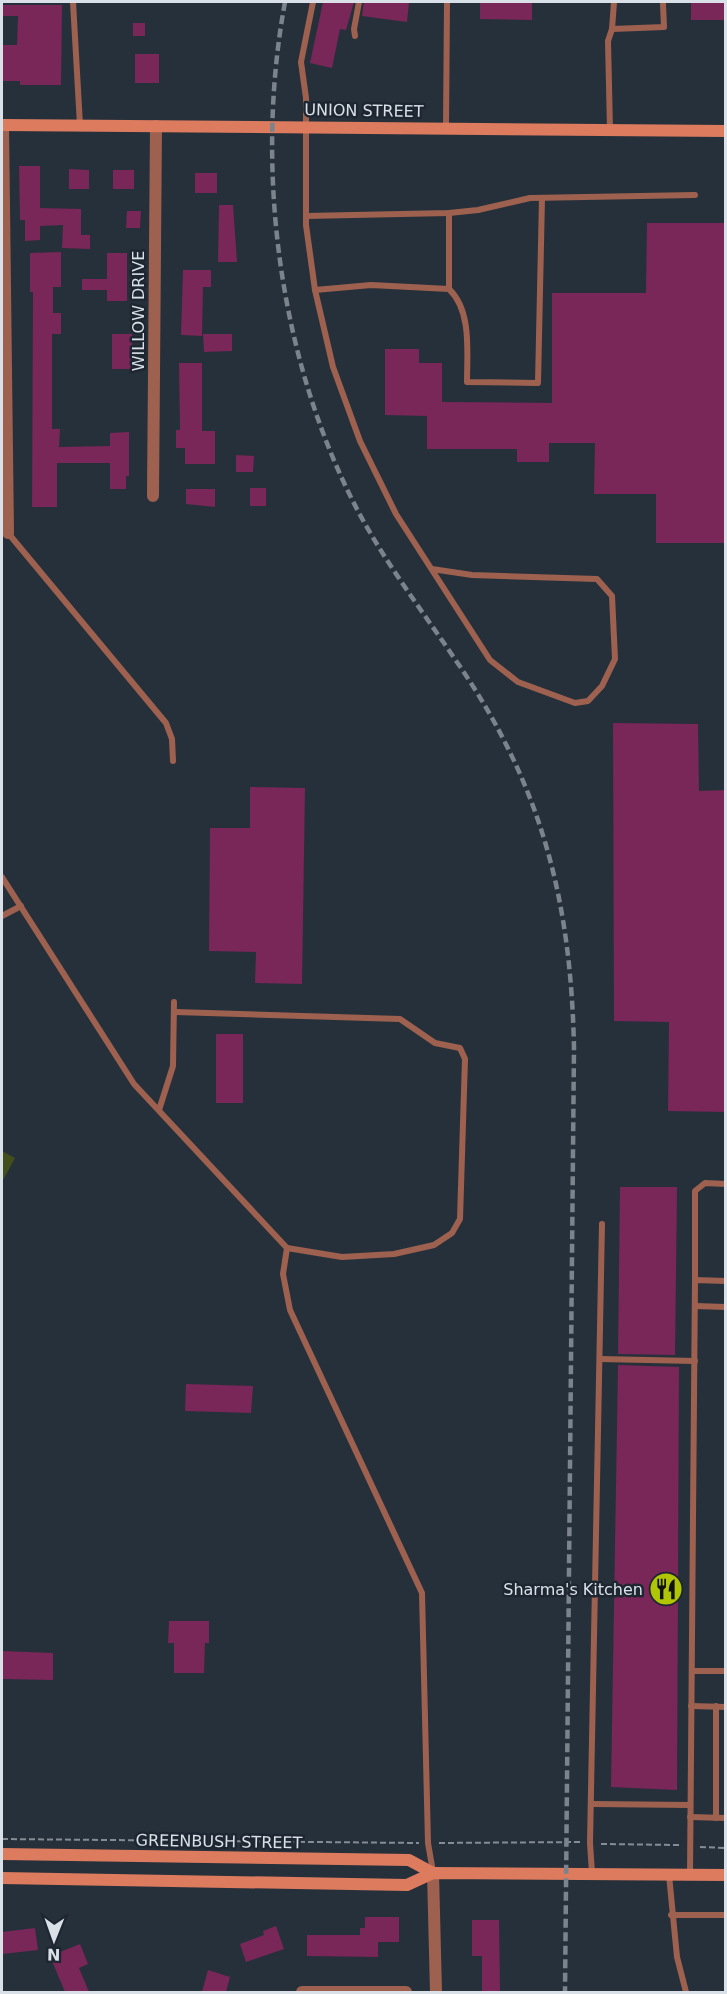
<svg xmlns="http://www.w3.org/2000/svg" width="727" height="1994" viewBox="0 0 727 1994" font-family="'DejaVu Sans',sans-serif">
<rect width="100%" height="100%" fill="#26303b"/>
<!-- green -->
<path fill="#424e1c" d="M2,1151L15,1158L2,1182Z"/>
<!-- building -->
<g fill="#792658">
<path d="M323,2H354L346,30L340,29L332,68L310,63Z"/>
<path d="M364,2H409L407,22L362,16Z"/>
<path d="M480,2H532V20L480,19Z"/>
<rect x="691" y="2" width="35" height="18"/>
<path d="M2,5H62L61,85H20V81H2V45H17L18,16H2Z"/>
<rect x="133" y="23" width="12" height="13"/>
<rect x="135" y="54" width="24" height="29"/>
<path d="M19,166H40V208L81,209V235H90V249L62,248L63,225L40,226V240L25,241V220H20Z"/>
<path d="M69,169L89,170V189H69Z"/>
<rect x="113" y="170" width="21" height="19"/>
<rect x="195" y="173" width="22" height="20"/>
<path d="M219,205H233L237,262H218Z"/>
<path d="M127,211H141L140,228H126Z"/>
<path d="M647,223H726V543H656V494H594L595,443H549V462H517V449H427V416L385,415V349H419V363H442V402L552,403V293H646Z"/>
<path d="M61,252V287H53V313H61V334H52V429H60L59,447L110,446V433L129,432V476H126V489H110V463H57V507H32L33,292H30V253Z"/>
<path d="M107,253H127V301H107V290H82V279H107Z"/>
<path d="M183,270H211V287H203L202,336L181,335Z"/>
<path d="M112,334H132V346H136V369H112Z"/>
<path d="M203,334H232V351L204,352Z"/>
<path d="M179,363H202V431H215V464H185V448H176V430H180Z"/>
<path d="M236,455L254,456L253,472H236Z"/>
<rect x="250" y="488" width="16" height="18"/>
<path d="M186,489H215V507L186,504Z"/>
<path d="M613,723L698,724L699,791L726,790V1112L668,1111L669,1022L614,1021Z"/>
<path d="M250,787L305,788L302,984L255,983L256,952L209,951L210,828H250Z"/>
<rect x="216" y="1034" width="27" height="69"/>
<path d="M620,1187H677L675,1355L618,1354Z"/>
<path d="M618,1365L679,1367L677,1790L611,1787Z"/>
<path d="M186,1384L253,1386L251,1413L185,1411Z"/>
<path d="M169,1621H209V1643H205L204,1673H174V1643H168Z"/>
<path d="M2,1651L53,1653V1680L2,1679Z"/>
<path d="M365,1917H399V1942H378V1957L307,1956V1935H360V1928H365Z"/>
<path d="M472,1920H499L500,1992H482V1956H472Z"/>
<path d="M276,1926L284,1949L246,1962L240,1944L264,1935L263,1931Z"/>
<path d="M35,1928L38,1950L2,1954V1932Z"/>
<path d="M80,1944L88,1964L79,1968L89,1992H65L50,1956Z"/>
<path d="M208,1970L230,1977L226,1992H202Z"/>
</g>
<g fill="none" stroke-linecap="round" stroke-linejoin="round">
<!-- path -->
<g stroke="#848c95" stroke-width="2" stroke-dasharray="6 3" stroke-linecap="butt">
<path d="M2,1839L419,1843"/>
<path d="M439,1843L581,1842"/>
<path d="M601,1844L679,1845"/>
<path d="M700,1847L726,1848"/>
</g>
<!-- lane -->
<g stroke="#9e614f" stroke-width="6">
<path d="M73,2L80,125"/>
<path d="M313,2L301,62L306,98V225L315,290L333,367L360,441L396,514L490,660L518,682L575,703L588,701L602,686L615,659L612,596L597,579L472,575L432,569"/>
<path d="M612,29L664,27L663,4"/>
<path d="M355,36L354,29L359,2"/>
<path d="M446,128L447,2"/>
<path d="M610,130L608,41L612,29L614,2"/>
<path d="M306,216L449,213L478,210L530,198L695,195"/>
<path d="M449,289C472,311 467,352 467,382L538,383L542,198"/>
<path d="M315,290L371,285L449,289V213"/>
<path d="M8,533L166,723L172,739L173,761"/>
<path d="M2,877L134,1084L287,1248L342,1257L394,1254L434,1245L452,1233L460,1219L465,1059L460,1048L435,1043L400,1019L175,1012"/>
<path d="M2,916L21,906"/>
<path d="M159,1110L173,1066L174,1002"/>
<path d="M287,1248L283,1274L290,1310L422,1593L428,1843L433,1872"/>
<path d="M695,1280V1191L705,1183L726,1184"/>
<path d="M695,1306L726,1307"/>
<path d="M600,1359L695,1361"/>
<path d="M692,1671H726"/>
<path d="M691,1706L726,1707"/>
<path d="M592,1804L690,1805"/>
<path d="M690,1817L726,1818"/>
<path d="M716,1818V1706"/>
<path d="M592,1873L590,1843L602,1224"/>
<path d="M669,1875L677,1957L686,1992"/>
<path d="M690,1875L695,1280L726,1281"/>
<path d="M671,1915H726"/>
</g>
<!-- street -->
<g stroke="#9e614f" stroke-width="12">
<path d="M3,125L8,533"/>
<path d="M153,496L156,126"/>
<path d="M433,1873L436,1992"/>
<path d="M302,1992H406"/>
</g>
<!-- secondary -->
<g stroke="#dc7b5e" stroke-width="12">
<path d="M2,125L726,131"/>
<path d="M2,1854L409,1860L433,1873"/>
<path d="M2,1878L407,1885L433,1873L726,1875"/>
</g>
<!-- rail -->
<path stroke="#7b838d" stroke-width="4.5" stroke-dasharray="9 4.5" stroke-linecap="butt" d="M285,2C254,169 279,362 359,513C393,576 438,631 476,691C547,805 571,913 574,1047L565,1992"/>
</g>
<!-- icons -->
<defs>
<g id="restaurant-disc" transform="scale(1.725)"><circle r="9.5" fill="#b0c503" stroke="#1d2631"/><path d="M-5-6h1v4h1v-4h1v4h1v-4h1v5L-1.5 .5V6h-2V.5L-5-1ZM5-6V6H3V1.5H1.5Q1.5-4 5-6Z" fill="#111"/></g>
</defs>
<g fill-rule="evenodd">
<use href="#restaurant-disc" x="666" y="1589"/>
</g>
<g text-anchor="middle" stroke-width="5" stroke-linejoin="round" paint-order="stroke">
<!-- street labels -->
<g font-size="16" fill="#dae0e8" stroke="#1d2631">
<text transform="translate(364 110) rotate(1)" y="6">UNION STREET</text>
<text transform="translate(138 311) rotate(-90)" y="6">WILLOW DRIVE</text>
<text transform="translate(219 1841) rotate(1)" y="6">GREENBUSH STREET</text>
</g>
<!-- poi labels -->
<g font-size="16" fill="#dae0e8" stroke="#1d2631" text-anchor="end">
<text x="643" y="1595">Sharma's Kitchen</text>
</g>
</g>
<!-- border -->
<rect width="727" height="1994" fill="none" stroke="#dae0e8" stroke-width="6"/>
<!-- north arrow -->
<g transform="translate(54 1940) rotate(181)" stroke="#1d2631" stroke-width="4.5" paint-order="stroke">
<path d="M0-4.5L10 22L0 15L-10 22Z" fill="#dae0e8"/>
<text y="-9" font-size="16" font-weight="bold" text-anchor="middle" fill="#dae0e8">N</text>
</g>
</svg>
